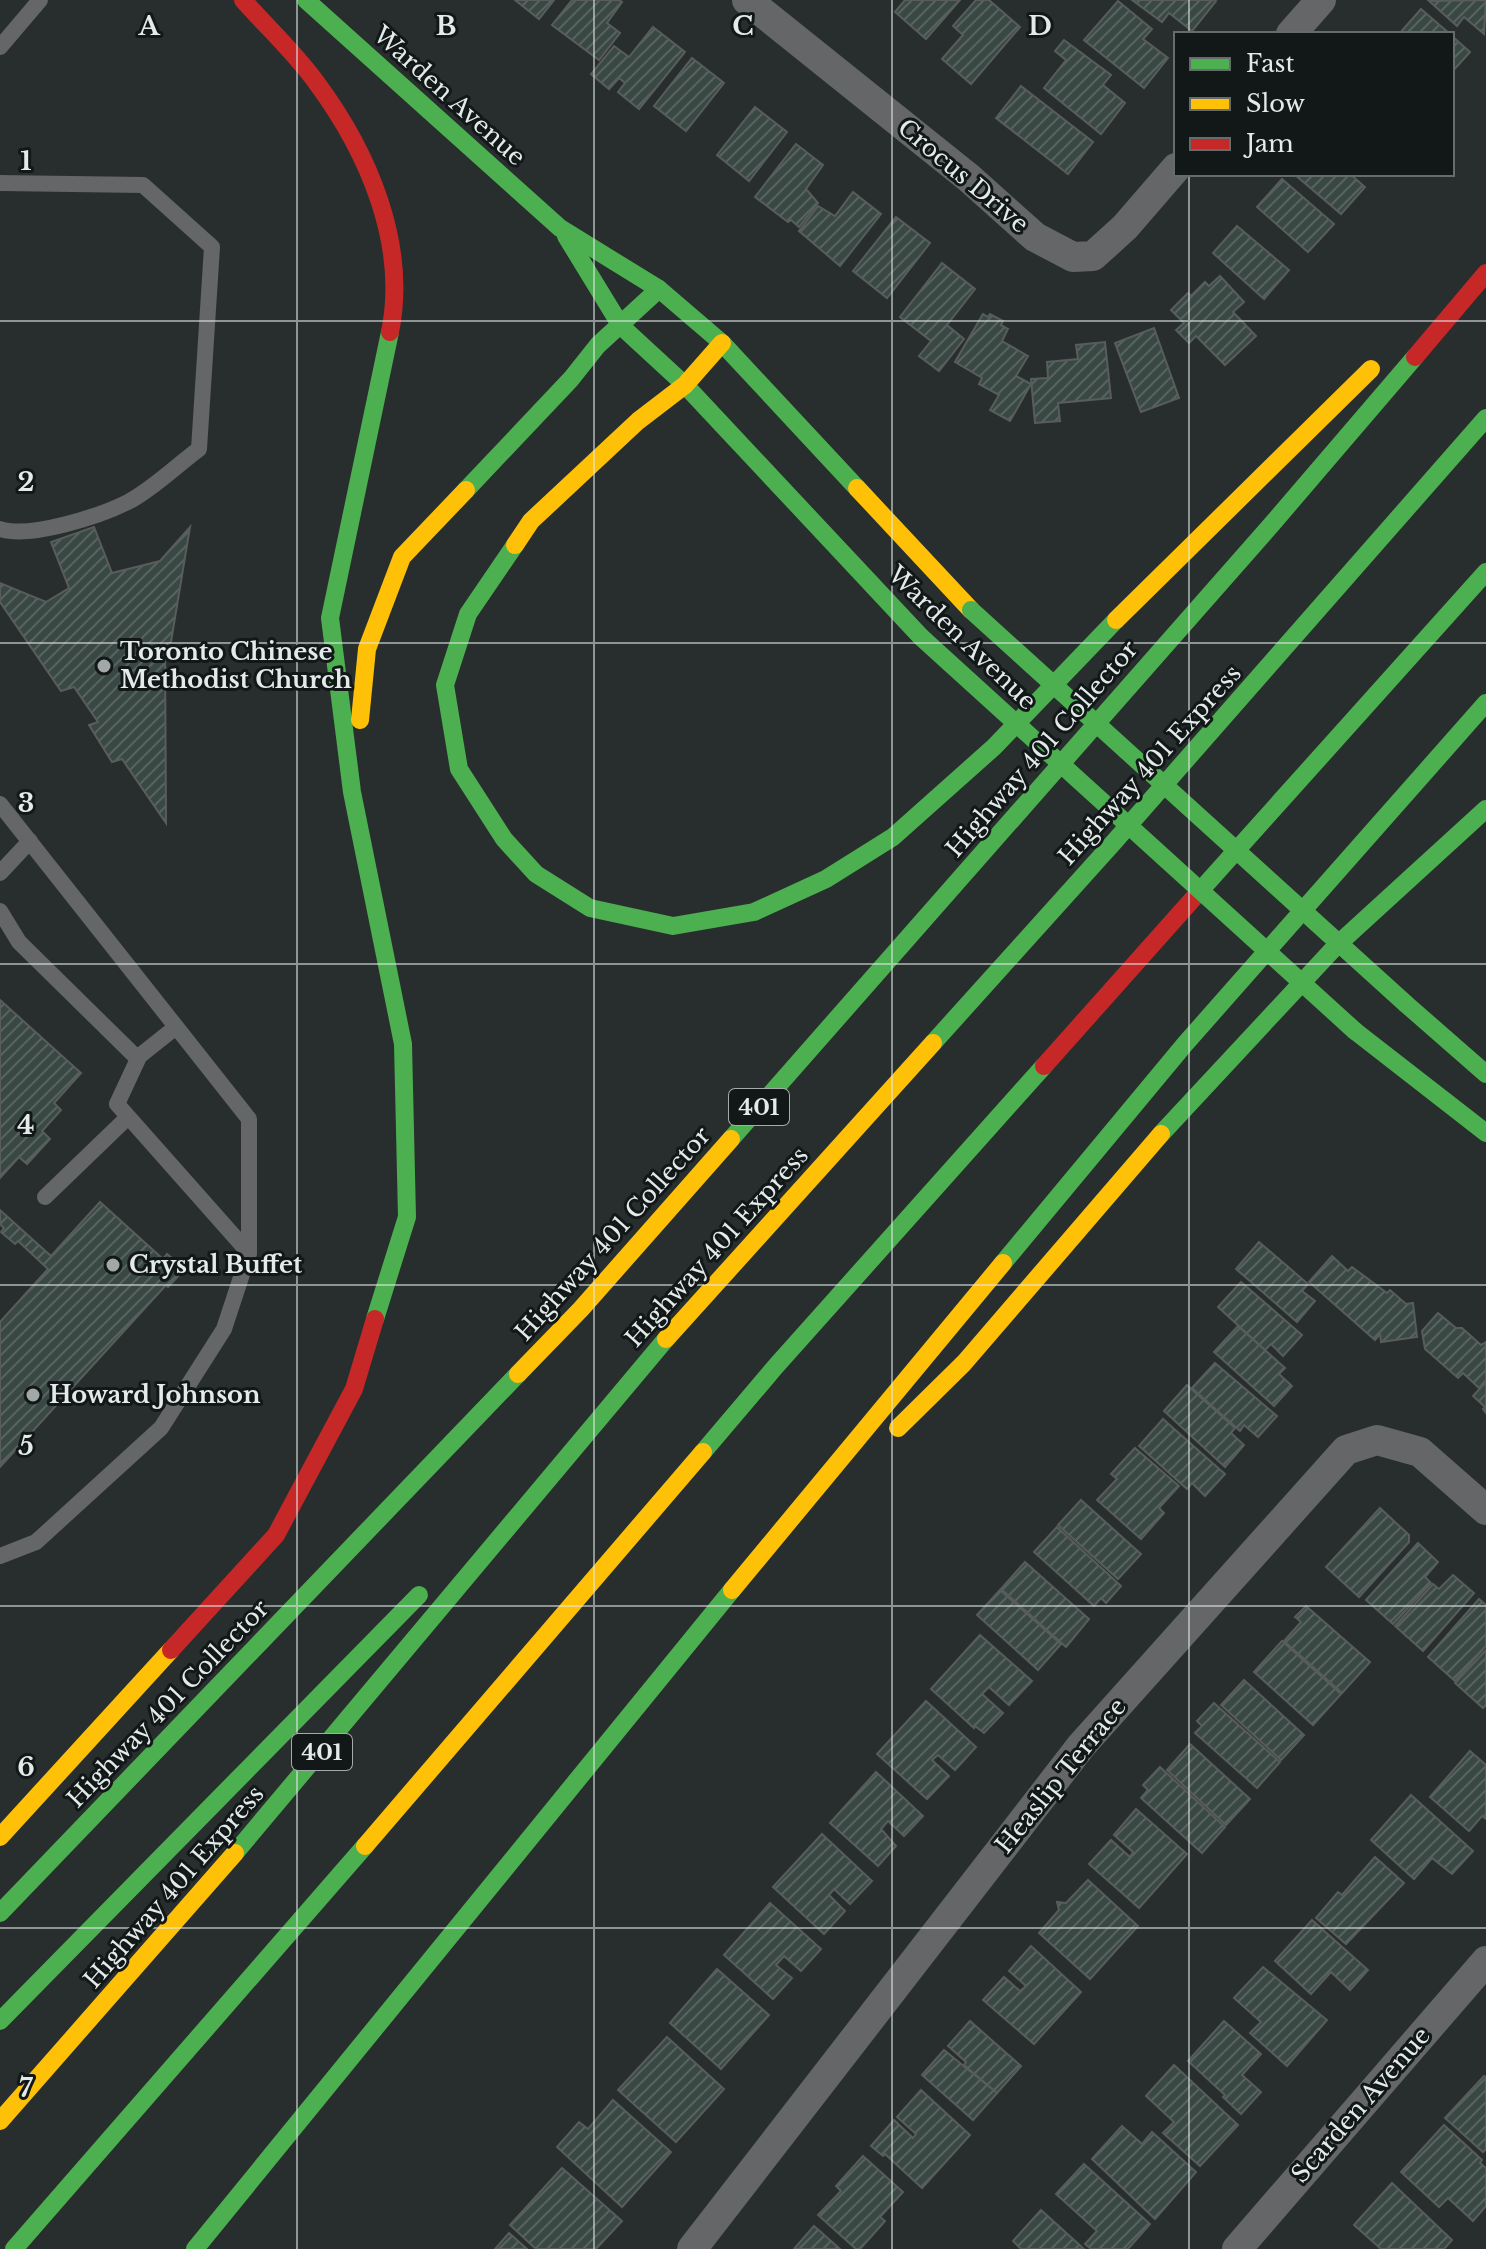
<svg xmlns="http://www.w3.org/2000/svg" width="1486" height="2249" viewBox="0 0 1486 2249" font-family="'Libre Baskerville',serif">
<defs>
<pattern id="building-hatch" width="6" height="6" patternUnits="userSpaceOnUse" patternTransform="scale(2)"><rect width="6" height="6" fill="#3a4844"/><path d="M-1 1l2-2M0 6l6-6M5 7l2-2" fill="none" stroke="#56635f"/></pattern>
</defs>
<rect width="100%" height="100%" fill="#282e2e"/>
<!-- building -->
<g fill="url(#building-hatch)" stroke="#585d5c" stroke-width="2">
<path d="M515,0H554L539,19Z"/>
<path d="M572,0H619L622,2L607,23L620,33L599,60L552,25Z"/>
<path d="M905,0H960L926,39L895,12Z"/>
<path d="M976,0H989L1020,27L971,84L942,59L963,35L953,26Z"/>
<path d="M1132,0H1215L1216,1L1192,31L1169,13L1162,22Z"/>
<path d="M1486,0L1484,34L1464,17L1457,26L1429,1Z"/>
<path d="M1118,1L1152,29L1143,39L1168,58L1144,88L1084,40Z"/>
<path d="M1421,9L1450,34H1399Z"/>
<path d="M653,27L685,52L639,109L618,92L625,83L619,78L609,89L591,74L614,46L629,57Z"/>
<path d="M1452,36L1470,52L1452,72Z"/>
<path d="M1064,40L1111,75L1103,85L1125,103L1101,134L1044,88L1066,60L1055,51Z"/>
<path d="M692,58L724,83L686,131L654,106Z"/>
<path d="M1021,86L1093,142L1068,174L996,118Z"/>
<path d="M755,107L787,132L749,181L717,155Z"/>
<path d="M796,144L823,165L806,189L818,203L799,227L791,220L788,222L755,197Z"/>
<path d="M1294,174H1350L1365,187L1341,214Z"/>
<path d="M1282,179L1334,224L1308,252L1257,207Z"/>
<path d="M853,192L881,214L840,266L799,231L818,206L835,216Z"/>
<path d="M896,217L930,243L887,298L853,271Z"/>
<path d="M1237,226L1289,270L1264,299L1213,253Z"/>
<path d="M942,263L975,289L947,325L964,339L939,371L919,356L931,341L900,317Z"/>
<path d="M1220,276L1244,302L1233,312L1256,336L1225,365L1196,336L1189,343L1176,330L1184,323L1171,310L1188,293L1191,296L1205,282L1209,286Z"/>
<path d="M983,314L988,317L990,314L1003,321L1001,325L1008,329L1002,341L1028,356L1016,376L1031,384L1010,421L990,410L999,395L979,384L982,378L955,362Z"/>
<path d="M1154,328L1179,398L1141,412L1115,343Z"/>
<path d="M1105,342L1111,398L1058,403L1060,421L1035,423L1031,379L1048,378L1047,362L1078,359L1076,345Z"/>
<path d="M94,527L112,573L160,561L190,527L171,642L165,645L166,823L122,759L112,762L89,725L98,722L74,687L61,691L0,602V583L46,602L69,588L51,542Z"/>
<path d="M0,1000L81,1073L54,1103L61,1110L42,1131L50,1139L27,1164L19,1157L0,1178Z"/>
<path d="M100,1202L163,1259L167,1254L185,1269L168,1287L166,1285L0,1467V1322L48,1269L18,1241L15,1244L1,1232L4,1228L0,1224V1210L51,1256Z"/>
<path d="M1259,1242L1308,1284L1302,1291L1315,1301L1297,1322L1236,1269Z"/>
<path d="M1332,1256L1348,1271L1352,1267L1387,1293L1390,1290L1406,1304L1413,1303L1417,1337L1381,1342L1380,1334L1375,1340L1309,1282Z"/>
<path d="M1241,1282L1302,1335L1283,1356L1271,1344L1265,1350L1218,1307Z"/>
<path d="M1438,1313L1456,1328H1462L1481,1345L1486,1342V1380L1479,1388L1463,1373L1458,1378L1425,1349L1422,1331Z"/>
<path d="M1238,1326L1285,1368L1279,1374L1292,1386L1274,1406L1214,1352Z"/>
<path d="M1215,1363L1277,1416L1258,1437L1244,1425L1240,1431L1192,1388Z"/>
<path d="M1486,1382V1413L1483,1409L1485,1407L1473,1396Z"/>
<path d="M1187,1385L1235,1428L1231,1433L1244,1445L1225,1467L1164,1411Z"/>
<path d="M1163,1419L1225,1474L1205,1496L1192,1483L1187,1489L1139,1446Z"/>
<path d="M1135,1448L1179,1486L1159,1508L1164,1513L1141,1539L1097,1500L1117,1479L1111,1474Z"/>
<path d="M1081,1500L1141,1554L1118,1579L1058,1525Z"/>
<path d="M1380,1508L1409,1535V1542L1359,1597L1326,1567Z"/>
<path d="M1057,1527L1121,1586L1106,1603L1101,1598L1094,1606L1034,1552Z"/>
<path d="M1418,1543L1438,1562L1425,1577L1431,1583L1393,1624L1366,1600Z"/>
<path d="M1025,1562L1089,1619L1066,1647L1001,1589Z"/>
<path d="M1453,1575L1474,1593L1423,1651L1395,1626L1433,1584L1439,1589Z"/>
<path d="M1000,1590L1061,1644L1038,1670L977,1615Z"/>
<path d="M1479,1599L1486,1605V1646L1455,1681L1428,1657Z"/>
<path d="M1306,1606L1370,1662L1342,1693L1284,1641L1301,1622L1295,1617Z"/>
<path d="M980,1635L1032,1681L1009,1705L989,1687L982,1694L1003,1713L984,1733L975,1726L974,1728L931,1689Z"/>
<path d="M1282,1641L1341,1694L1313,1725L1254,1672Z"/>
<path d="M1486,1650V1705L1483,1708L1455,1683Z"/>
<path d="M1244,1680L1304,1735L1281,1760L1221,1705Z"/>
<path d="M926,1701L976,1747L955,1770L938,1755L932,1760L949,1776L927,1799L877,1754Z"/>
<path d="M1214,1703L1280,1762L1257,1788L1195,1733L1202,1726L1197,1721Z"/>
<path d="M1190,1744L1250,1799L1226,1825L1167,1770Z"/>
<path d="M1470,1751L1486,1765V1819L1482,1816L1469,1831L1430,1797Z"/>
<path d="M1160,1767L1225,1827L1202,1853L1141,1798L1148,1790L1143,1785Z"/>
<path d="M876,1772L923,1816L904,1836L888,1821L881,1829L896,1846L878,1866L830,1823Z"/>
<path d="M1411,1795L1473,1851L1452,1874L1432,1858L1414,1879L1371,1840Z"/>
<path d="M1136,1809L1187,1854L1139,1908L1089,1864L1111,1840L1130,1857L1133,1852L1114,1835Z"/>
<path d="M822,1834L872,1881L850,1904L834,1889L829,1895L845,1911L824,1934L773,1887Z"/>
<path d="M1375,1857L1404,1883L1346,1944L1316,1918L1338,1892L1342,1895Z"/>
<path d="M1088,1880L1138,1926L1090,1979L1039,1933L1059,1910L1057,1902L1066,1903Z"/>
<path d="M770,1903L821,1949L801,1971L784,1956L776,1965L792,1978L773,1999L724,1955Z"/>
<path d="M1312,1920L1368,1970L1350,1990L1331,1972L1311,1994L1275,1961Z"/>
<path d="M1031,1946L1081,1992L1034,2044L983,2000L1004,1977L1020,1991L1026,1986L1009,1971Z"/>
<path d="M1263,1967L1327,2020L1287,2066L1250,2033L1261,2022L1234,1998Z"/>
<path d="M717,1969L769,2015L721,2069L670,2023Z"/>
<path d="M970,2021L1021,2066L997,2093L964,2065L966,2062L948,2046Z"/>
<path d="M1224,2021L1261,2054L1242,2075L1261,2092L1241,2114L1223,2097L1225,2095L1188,2061Z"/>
<path d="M667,2037L724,2089L676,2142L618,2090Z"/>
<path d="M944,2050L997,2093L973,2120L922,2075Z"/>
<path d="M1174,2065L1238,2125L1200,2166L1163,2133L1174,2122L1146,2096Z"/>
<path d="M1484,2076L1486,2077V2149L1483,2152L1445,2118Z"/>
<path d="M921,2090L970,2135L922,2188L885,2154L883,2156L871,2146L894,2120L913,2138L916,2134L897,2117Z"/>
<path d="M613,2100L671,2152L622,2207L557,2147L579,2122L588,2129Z"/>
<path d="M1444,2125L1482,2160L1480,2163L1486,2168V2206L1473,2221L1448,2198L1439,2207L1401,2172Z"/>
<path d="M1122,2126L1142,2144L1152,2132L1196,2172L1155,2219L1092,2159Z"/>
<path d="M863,2156L903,2192L880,2217L885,2221L860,2249H856L818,2215L841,2191L836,2186Z"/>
<path d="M1084,2164L1150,2224L1128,2249H1091L1085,2244L1097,2231L1056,2194Z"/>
<path d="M562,2168L622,2221L596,2249H536L510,2225Z"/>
<path d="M1392,2183L1452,2240L1444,2249H1381L1354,2225Z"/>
<path d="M1041,2210L1084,2249H1021L1013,2241Z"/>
<path d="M814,2226L840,2249H794Z"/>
<path d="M509,2233L527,2249H495Z"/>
</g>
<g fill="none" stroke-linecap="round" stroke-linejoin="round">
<!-- lane -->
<g stroke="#646667" stroke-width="16">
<path d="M0,47L40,0"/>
<path d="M0,183L143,185L212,247L199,449C176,466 153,489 128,502C100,516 30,539 0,529"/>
<path d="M0,804L249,1119V1253"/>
<path d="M0,873L30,841"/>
<path d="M0,911L19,942L138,1059L117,1104L249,1253L224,1329L161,1428L36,1542L0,1556"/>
<path d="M137,1058L176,1027"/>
<path d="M45,1197L128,1117"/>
</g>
<!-- street -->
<g stroke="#646667" stroke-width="30">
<path d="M747,0L969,178L1035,237L1073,257L1093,256L1125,227L1176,168"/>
<path d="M1291,34L1321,0"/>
<path d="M692,2249L1081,1746L1346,1450L1377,1440L1420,1452L1486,1510"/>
<path d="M1237,2249L1486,1961"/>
</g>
<!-- fast -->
<g stroke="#4caf50" stroke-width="18">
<path d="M306,0L560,228L659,289L722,343L857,488"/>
<path d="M566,236L621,326L685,385L921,637"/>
<path d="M466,490L571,379L598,345L659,289"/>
<path d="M515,545L468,614L445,685L459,769L504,839L536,874L590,908L673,926L754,912L826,879L893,837L994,747L1116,620"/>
<path d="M1199,892L1486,572"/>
<path d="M1406,1004L1486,1074"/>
<path d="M1355,1031L1486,1133"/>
<path d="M933,1043L1114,842L1486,418"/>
<path d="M1161,1134L1336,946L1486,809"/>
<path d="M731,1139L1272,524L1415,357"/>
<path d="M1003,1263L1185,1044L1486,703"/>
<path d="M375,1319L407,1217L403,1044L352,792L330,618L390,332"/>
<path d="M703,1452L776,1366L1044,1066"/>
<path d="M235,1853L666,1339"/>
<path d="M0,1913L518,1374"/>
<path d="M0,2021L419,1595"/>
<path d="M14,2249L365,1846"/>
<path d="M195,2249L732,1590"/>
</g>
<!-- slow -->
<g stroke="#ffc107" stroke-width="18">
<path d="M857,488L971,610"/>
<path d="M515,545L531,521L638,421L685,385L722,343"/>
<path d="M1116,620L1371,369"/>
<path d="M360,720L367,649L402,557L466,490"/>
<path d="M666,1339L933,1043"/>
<path d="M518,1374L581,1309L731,1139"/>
<path d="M898,1428L964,1363L1161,1134"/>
<path d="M732,1590L1003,1263"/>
<path d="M0,1837L171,1650"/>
<path d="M365,1846L703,1452"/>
<path d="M0,2121L235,1853"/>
</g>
<!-- jam -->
<g stroke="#c62828" stroke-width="18">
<path d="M243,0C267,27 295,53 316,82C368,152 408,244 390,332"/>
<path d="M1415,357L1486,273"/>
<path d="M1044,1066L1199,892"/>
<path d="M171,1650L276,1535L354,1389L375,1319"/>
</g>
<!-- fast-bridge -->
<g stroke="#4caf50" stroke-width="18">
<path d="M971,610L1406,1004"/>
<path d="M921,637L1355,1031"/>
</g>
</g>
<!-- grid -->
<path fill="none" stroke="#e3eaea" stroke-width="2" stroke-opacity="0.55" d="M297,0V2249M594,0V2249M892,0V2249M1189,0V34M1189,174V2249M0,321H1486M0,643H1486M0,964H1486M0,1285H1486M0,1606H1486M0,1928H1486"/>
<!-- markers -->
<g fill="#a2a8a8" stroke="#121717" stroke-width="3">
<circle cx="104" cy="666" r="8"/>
<circle cx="113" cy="1265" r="8"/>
<circle cx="33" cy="1395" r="8"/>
</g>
<g text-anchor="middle" stroke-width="6" stroke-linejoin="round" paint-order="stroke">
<!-- shield labels -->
<g fill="#121717" stroke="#a4abab" stroke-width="2">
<rect x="729" y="1089" width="60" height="36" rx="6"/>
<rect x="292" y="1734" width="60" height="36" rx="6"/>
</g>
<g font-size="22" font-weight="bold" fill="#e3eaea">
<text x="759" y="1115">401</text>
<text x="322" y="1760">401</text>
</g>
<!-- street labels -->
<g font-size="24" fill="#e3eaea" stroke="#121717">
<text transform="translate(449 96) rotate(42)" y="8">Warden Avenue</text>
<text transform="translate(963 176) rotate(40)" y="8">Crocus Drive</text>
<text transform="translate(962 638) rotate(44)" y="8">Warden Avenue</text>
<text transform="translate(1042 749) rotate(-49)" y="8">Highway 401 Collector</text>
<text transform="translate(1150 765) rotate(-48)" y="8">Highway 401 Express</text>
<text transform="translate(613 1234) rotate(-48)" y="8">Highway 401 Collector</text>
<text transform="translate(717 1247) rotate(-48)" y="8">Highway 401 Express</text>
<text transform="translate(168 1704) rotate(-46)" y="8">Highway 401 Collector</text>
<text transform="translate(1061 1776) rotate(-51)" y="8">Heaslip Terrace</text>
<text transform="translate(174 1887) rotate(-49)" y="8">Highway 401 Express</text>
<text transform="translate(1361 2105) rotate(-49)" y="8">Scarden Avenue</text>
</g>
<!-- poi labels -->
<g font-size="24" font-weight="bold" fill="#e3eaea" stroke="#121717" text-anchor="start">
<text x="120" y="660">Toronto Chinese<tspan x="120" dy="28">Methodist Church</tspan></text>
<text x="129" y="1273">Crystal Buffet</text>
<text x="49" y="1403">Howard Johnson</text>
</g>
</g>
<g font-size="26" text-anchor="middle" font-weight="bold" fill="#e3eaea" stroke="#121717" stroke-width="6" stroke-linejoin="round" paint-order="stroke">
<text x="149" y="35">A</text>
<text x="446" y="35">B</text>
<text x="743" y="35">C</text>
<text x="1040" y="35">D</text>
<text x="26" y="170">1</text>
<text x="26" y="491">2</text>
<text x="26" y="812">3</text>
<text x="26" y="1134">4</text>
<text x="26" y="1455">5</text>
<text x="26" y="1776">6</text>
<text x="26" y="2097">7</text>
</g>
<!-- legend -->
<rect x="1174" y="32" width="280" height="144" fill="#121717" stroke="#666b6b" stroke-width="2"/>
<rect x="1190" y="58" width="40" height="12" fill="#4caf50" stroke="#666b6b" stroke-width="2"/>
<text x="1246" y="72" font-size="24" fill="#e3eaea">Fast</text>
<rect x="1190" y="98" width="40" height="12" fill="#ffc107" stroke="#666b6b" stroke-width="2"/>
<text x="1246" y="112" font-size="24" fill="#e3eaea">Slow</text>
<rect x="1190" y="138" width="40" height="12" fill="#c62828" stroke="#666b6b" stroke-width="2"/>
<text x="1246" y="152" font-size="24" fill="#e3eaea">Jam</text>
</svg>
